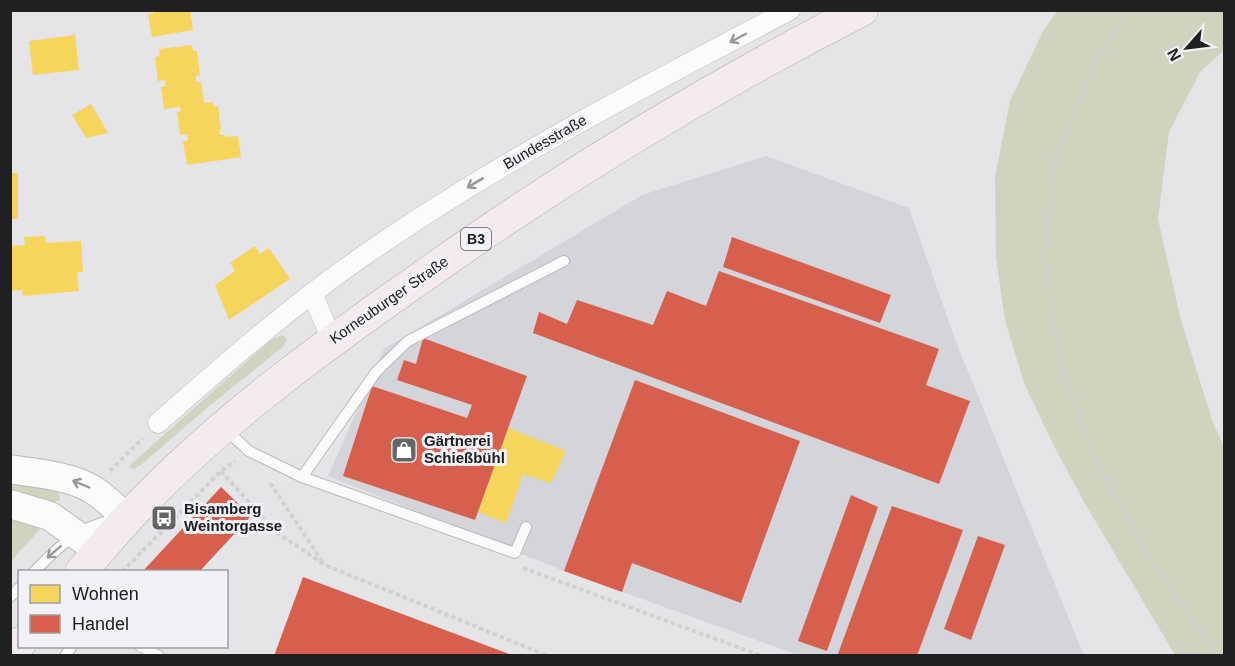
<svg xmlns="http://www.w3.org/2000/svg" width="1235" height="666" viewBox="0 0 1235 666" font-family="Helvetica,sans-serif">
<rect width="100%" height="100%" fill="#e5e5e8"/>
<!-- built -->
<path fill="#d4d4db" d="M766,156L909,208L956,342L1084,656L798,655L564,571L328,476L384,349L642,195Z"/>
<!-- green -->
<g fill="#d0d3be">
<path d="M1058,10L1224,11V50L1200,72L1169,132L1158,219L1181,320L1212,420L1224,447V655H1175L1084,502L1053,444L1024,383L1005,320L996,258L995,177L1010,101L1043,31Z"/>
<path d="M282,335L287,339L284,346L208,407L142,464L134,469L130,468V465L271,340Z"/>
<path d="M11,482L55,490L59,492L60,500L53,503L11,493Z"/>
<path d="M10,519L42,527L11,561H10Z"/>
</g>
<!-- homes -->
<g fill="#f6d55c">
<path d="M154,10H190L193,30L152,37L148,14L154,13Z"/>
<path d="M75,35L79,70L33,75L29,41Z"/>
<path d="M192,45L193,51H197L200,75L196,76V82H201L204,103L213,102V107L218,106L221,130H219L220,135H225V137L238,136L241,157L187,165L183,141L188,140L187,134L180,135L177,112L181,111L180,107L164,109L161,87L166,86L165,80L158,81L155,57L160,56L159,49Z"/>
<path d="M91,104L108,133L86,138L72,115Z"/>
<rect x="10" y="173" width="8" height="46"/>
<path d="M45,236V243L81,241L83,272H77L79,291L23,296L22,290L11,291L10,246L25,245L24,237Z"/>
<path d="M255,246L260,254L269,248L290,279L229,320L215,285L235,271L230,263Z"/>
<path d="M508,428L566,451L551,483L523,474L506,523L478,512Z"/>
</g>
<!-- shops -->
<g fill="#d6604d">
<path d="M732,237L891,295L880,323L723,267Z"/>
<path d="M719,271L939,349L926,385L970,401L939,484L533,333L539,312L567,324L577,300L653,325L667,291L706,306Z"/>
<path d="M423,338L527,376L475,520L343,476L372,386L467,418L472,405L397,380L404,360L416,364Z"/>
<path d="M635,380L800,441L741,603L632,563L622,592L564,571Z"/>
<path d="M221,487L251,516L199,572H142Z"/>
<path d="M851,495L878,507L827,651L798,641Z"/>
<path d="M892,506L963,530L917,656H840L838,654Z"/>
<path d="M978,536L1005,545L971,640L944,629Z"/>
<path d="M303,577L512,655V656H274Z"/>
</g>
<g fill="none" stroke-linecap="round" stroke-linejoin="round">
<!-- lane casing -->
<g stroke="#b9b9bb" stroke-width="12">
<g id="lane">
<path d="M226,430L249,451L302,477L515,553L526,527"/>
<path d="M302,477L376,372L408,341L564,261"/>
<path d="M34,572C59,546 79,526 115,520"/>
<path d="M10,597L20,587"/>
<path d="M140,646L159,656"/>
<path d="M65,656L72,646"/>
</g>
</g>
<!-- street casing -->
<g stroke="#b9b9bb" stroke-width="21">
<g id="street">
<path d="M312,293L332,340"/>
<path d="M158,423C225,364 292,305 366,254C500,161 645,86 790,10"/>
</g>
</g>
<!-- secondary casing -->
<g stroke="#b9b9bb" stroke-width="30">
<g id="secondary">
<path d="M10,469C37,474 68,475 92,489C105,497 116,509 128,519"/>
<path d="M10,504L50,516L99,551"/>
</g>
</g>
<!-- primary casing -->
<g stroke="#baadb1" stroke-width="33">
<g id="primary">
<path d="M81,572C102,547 123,522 146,499C229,414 325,345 422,277C562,177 709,88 862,10"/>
<path d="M10,654L20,643"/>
</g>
</g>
<!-- path -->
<g stroke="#d1d1d3" stroke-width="4" stroke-dasharray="4.5 3" stroke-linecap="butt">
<path d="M1130,10L1093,65L1056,158L1044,258L1062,371L1097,463L1145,549L1218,656"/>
<path d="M110,471L143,438"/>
<path d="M221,471L276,532L325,565L548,656"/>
<path d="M270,483L324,564"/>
<path d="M523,568L762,656"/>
<path d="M122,572L221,471L235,461"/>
</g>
<!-- lane -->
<use href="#lane" stroke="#fbfbfc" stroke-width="10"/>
<!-- street -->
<use href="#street" stroke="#fbfbfc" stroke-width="20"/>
<!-- secondary -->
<use href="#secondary" stroke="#fbfbfc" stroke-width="28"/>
<!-- primary -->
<use href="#primary" stroke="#f3ebed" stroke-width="32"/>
</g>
<!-- one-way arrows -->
<defs><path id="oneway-shaft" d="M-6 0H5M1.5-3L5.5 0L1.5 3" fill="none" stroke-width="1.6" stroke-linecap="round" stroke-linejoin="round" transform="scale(1.5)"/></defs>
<g stroke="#98989a">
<use href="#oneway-shaft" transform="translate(738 38) rotate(152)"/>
<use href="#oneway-shaft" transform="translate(475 183) rotate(149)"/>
<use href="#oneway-shaft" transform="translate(81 484) rotate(-157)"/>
<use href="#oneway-shaft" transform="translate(54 552) rotate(139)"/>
</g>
<!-- icons -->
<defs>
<g id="shop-square" transform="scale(1.35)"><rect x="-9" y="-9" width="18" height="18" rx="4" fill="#656567" stroke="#f2f2f6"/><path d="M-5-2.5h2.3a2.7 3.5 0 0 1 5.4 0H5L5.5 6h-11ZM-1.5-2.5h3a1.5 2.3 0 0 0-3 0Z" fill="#fff"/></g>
<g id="bus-square" transform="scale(1.35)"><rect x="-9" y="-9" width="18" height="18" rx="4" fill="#656567" stroke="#f2f2f6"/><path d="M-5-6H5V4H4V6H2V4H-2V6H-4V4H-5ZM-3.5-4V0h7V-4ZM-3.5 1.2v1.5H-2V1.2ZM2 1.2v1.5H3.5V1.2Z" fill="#fff"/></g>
</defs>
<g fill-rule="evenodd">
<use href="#shop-square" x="404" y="450"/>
<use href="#bus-square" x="164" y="518"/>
</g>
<g text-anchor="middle" stroke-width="6" stroke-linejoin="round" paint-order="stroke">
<!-- shield labels -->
<rect fill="#f2f2f6" stroke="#5f5f62" stroke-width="1.5" x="461" y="228" width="30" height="22" rx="4.5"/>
<g font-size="14" font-weight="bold" fill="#202022">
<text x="476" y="244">B3</text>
</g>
<!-- street labels -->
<g font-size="15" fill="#202022" stroke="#f2f2f6">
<text transform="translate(545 142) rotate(-30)" y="5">Bundesstraße</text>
<text transform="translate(389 300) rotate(-35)" y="5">Korneuburger Straße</text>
</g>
<!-- poi labels -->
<g font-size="15" font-weight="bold" fill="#202022" stroke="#f2f2f6" text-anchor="start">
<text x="424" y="446">Gärtnerei<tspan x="424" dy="17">Schießbühl</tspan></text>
<text x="184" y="514">Bisamberg<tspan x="184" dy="17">Weintorgasse</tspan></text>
</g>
</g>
<!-- border -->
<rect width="1235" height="666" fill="none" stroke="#202022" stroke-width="24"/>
<!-- legend -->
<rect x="18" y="570" width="210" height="78" fill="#f2f2f6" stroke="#9e9ea1" stroke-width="1.5"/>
<rect x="30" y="585" width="30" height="18" fill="#f6d55c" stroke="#9e9ea1" stroke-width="1.5"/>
<text x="72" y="600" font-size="18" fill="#202022">Wohnen</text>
<rect x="30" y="615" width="30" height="18" fill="#d6604d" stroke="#9e9ea1" stroke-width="1.5"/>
<text x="72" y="630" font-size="18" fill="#202022">Handel</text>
<!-- north arrow -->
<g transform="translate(1187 48) rotate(242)" stroke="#f2f2f6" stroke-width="4.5" paint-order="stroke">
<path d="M0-4.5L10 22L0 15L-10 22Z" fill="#202022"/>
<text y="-9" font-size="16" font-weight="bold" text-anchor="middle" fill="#202022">N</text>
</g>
</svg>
